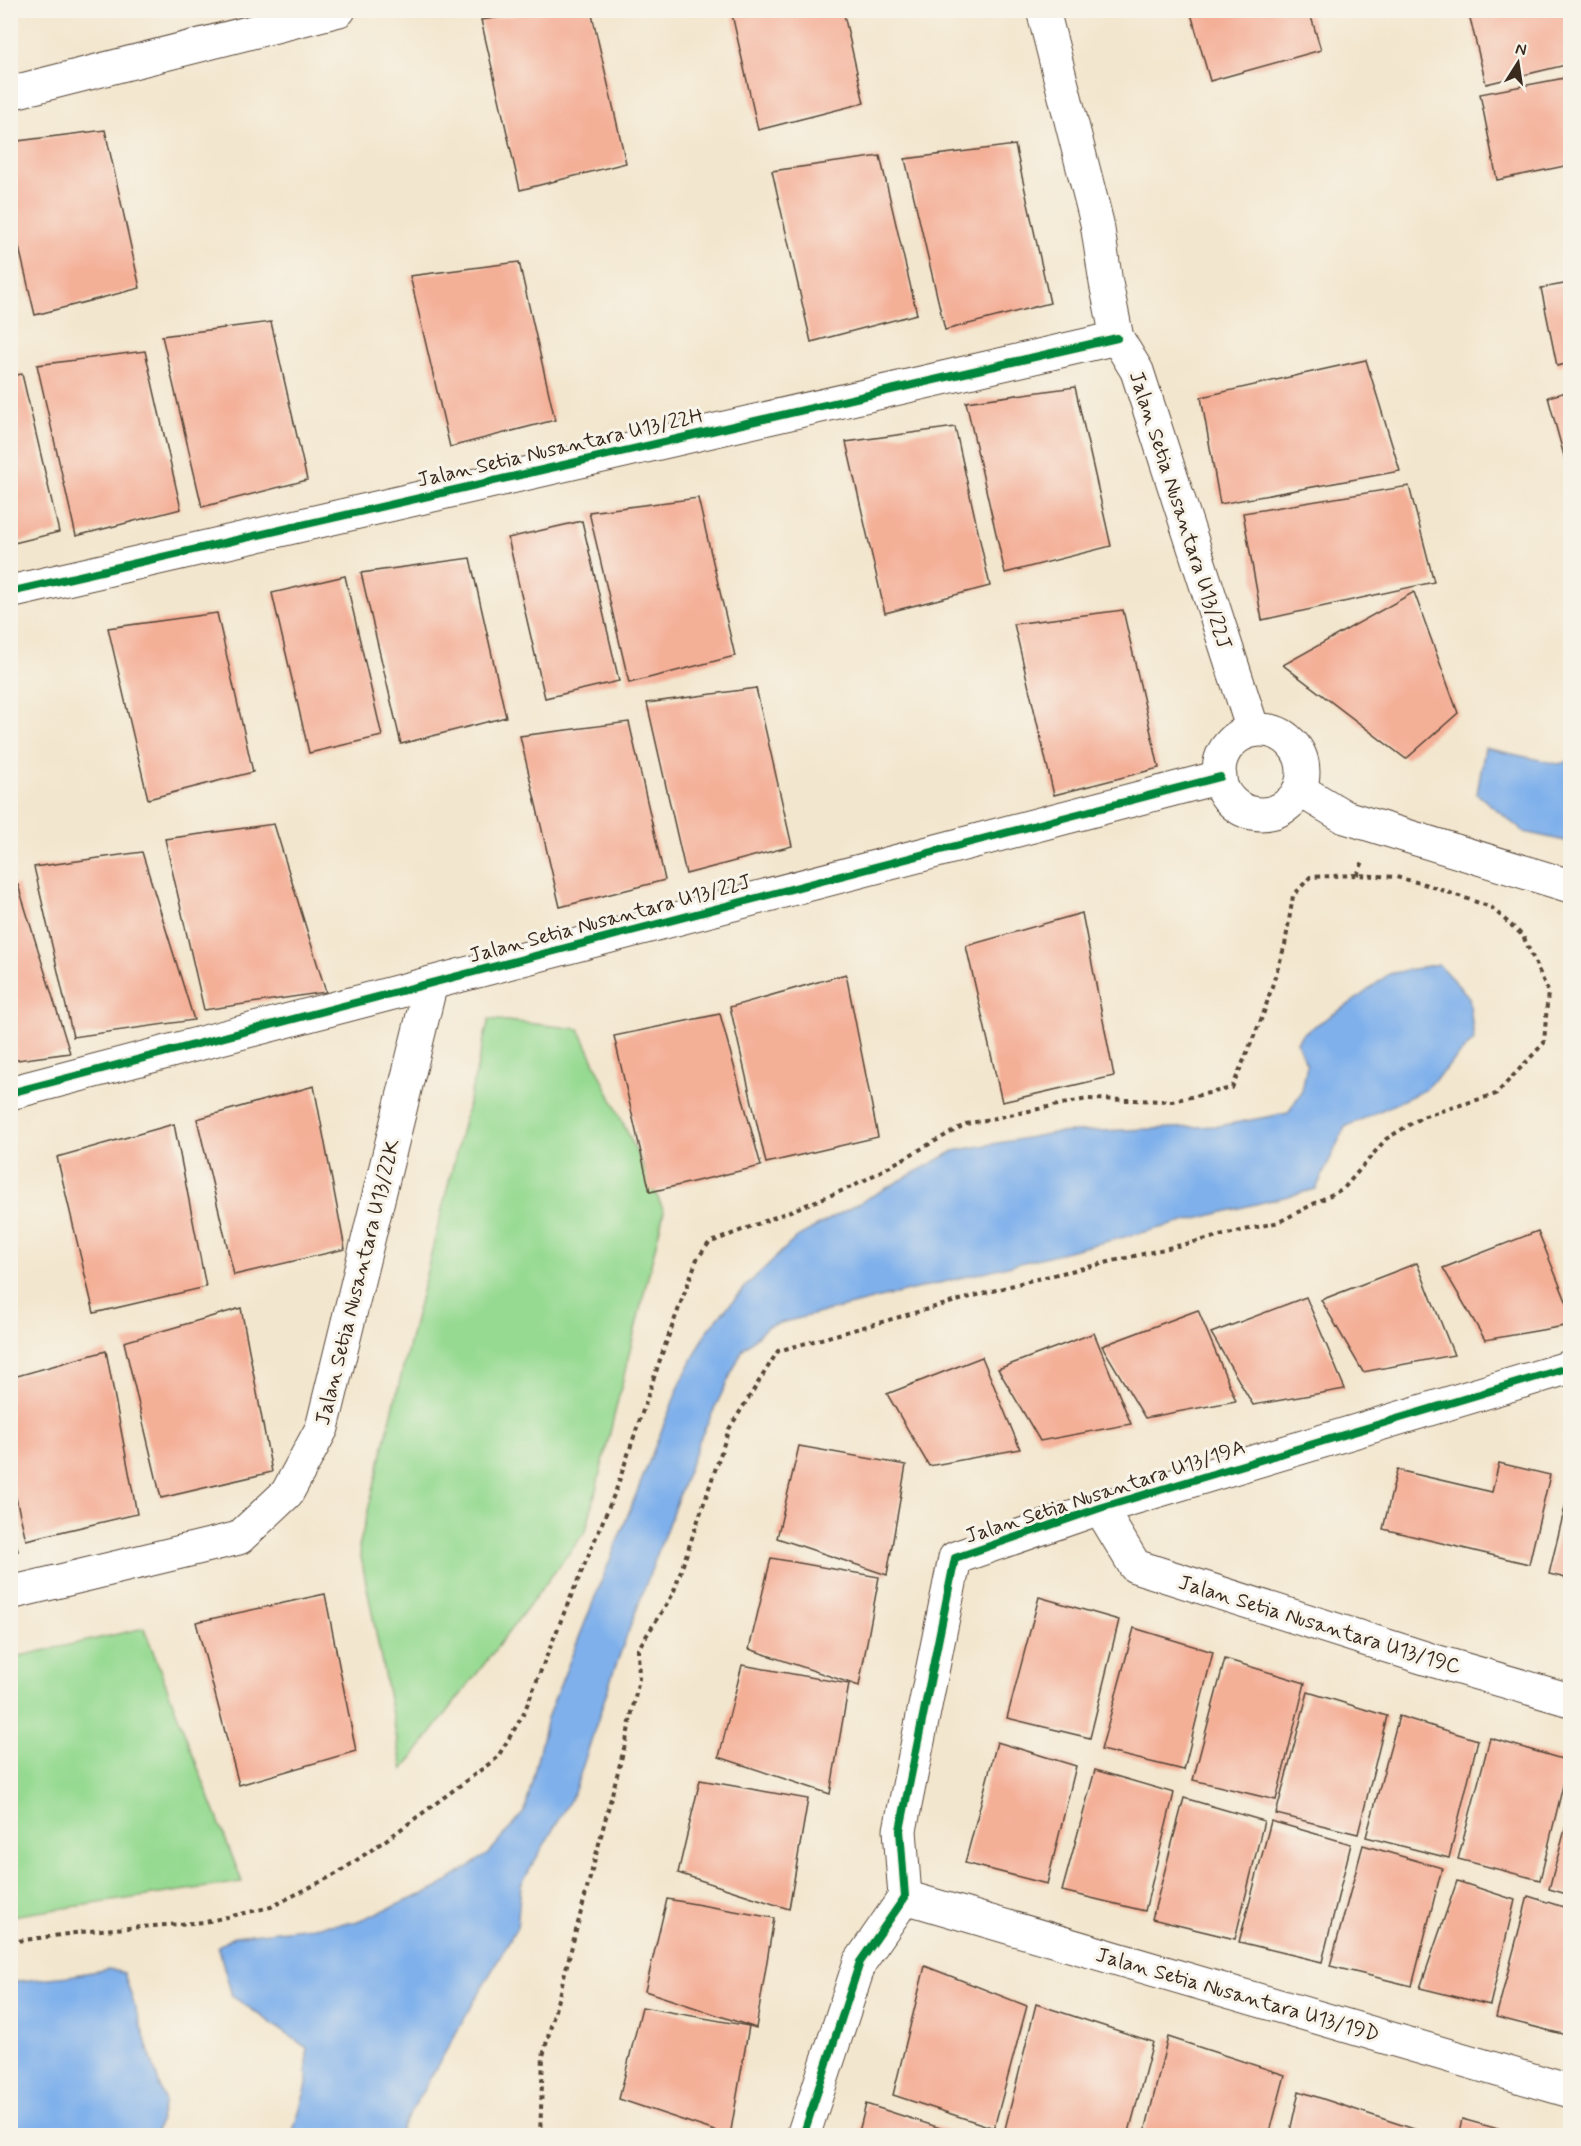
<svg xmlns="http://www.w3.org/2000/svg" width="1581" height="2146" viewBox="0 0 1581 2146" font-family="Mynerve,sans-serif">
<rect width="100%" height="100%" fill="#f7f3e8"/>
<filter id="ink" filterUnits="userSpaceOnUse"><feTurbulence type="fractalNoise" baseFrequency=".0167" numOctaves="2"/><feDisplacementMap in="SourceGraphic" scale="12" xChannelSelector="R" yChannelSelector="G"/><feConvolveMatrix kernelMatrix="1 2 1 2 8 2 1 2 1" color-interpolation-filters="sRGB"/></filter>
<filter id="wash" filterUnits="userSpaceOnUse"><feTurbulence type="fractalNoise" baseFrequency=".008" numOctaves="4" result="noise"/><feDisplacementMap in="SourceGraphic" scale="24" xChannelSelector="R" yChannelSelector="G"/><feGaussianBlur stdDeviation="1.35" result="paint"/><feColorMatrix in="noise" values="0 0 0 0 0 0 0 0 0 0 0 0 0 0 0 0 0 1.4 0 .05"/><feComposite in="paint" operator="in"/></filter>
<g filter="url(#wash)">
<rect width="100%" height="100%" fill="#f3e6ce"/>
<!-- green -->
<g fill="#96da92" stroke="#688258" stroke-width="1.5">
<path d="M489,1019L579,1029L664,1211L586,1531L403,1770L359,1547Z"/>
<path d="M144,1628L242,1882L11,1916V1658Z"/>
</g>
<!-- water -->
<g fill="#7fb0eb" stroke="#5d6d84" stroke-width="1.5">
<path d="M1485,748L1558,764L1570,761V842L1524,832L1477,794Z"/>
<path d="M1438,964L1469,997L1474,1040L1425,1090L1345,1127L1316,1189L768,1326L743,1349L699,1441L613,1673L574,1793L521,1885L517,1927L401,2129L399,2135H292L307,2085V2048L232,1996L218,1946L235,1936L355,1922L436,1889L489,1853L525,1811L547,1718L680,1384L708,1329L750,1282L797,1237L954,1151L1054,1133L1219,1126L1288,1113L1302,1091L1307,1065L1297,1042L1302,1034L1351,1003L1389,974Z"/>
<path d="M108,1969L124,1973L165,2102L155,2135H11V1982L69,1976Z"/>
</g>
<g id="blocks">
<!-- building -->
<g fill="#f4af97">
<path d="M551,10H591L626,163L520,190L481,20Z"/>
<path d="M731,10H843L864,103L758,130Z"/>
<path d="M1190,10H1309L1321,50L1210,81Z"/>
<path d="M1468,10H1570V64L1486,84Z"/>
<path d="M1570,77V165L1497,180L1480,94Z"/>
<path d="M105,130L140,288L35,315L10,209V142Z"/>
<path d="M1015,145L1050,303L945,330L905,159Z"/>
<path d="M880,156L917,314L811,342L772,171Z"/>
<path d="M519,262L555,420L450,447L410,276Z"/>
<path d="M1570,283V363L1557,366L1541,288Z"/>
<path d="M271,322L307,480L202,507L162,336Z"/>
<path d="M145,351L181,509L76,536L37,365Z"/>
<path d="M1366,360L1400,471L1220,504L1201,397Z"/>
<path d="M22,374L59,532L10,544V376Z"/>
<path d="M1075,387L1111,546L1005,573L966,402Z"/>
<path d="M1570,391V478L1548,397Z"/>
<path d="M955,427L990,586L885,613L846,442Z"/>
<path d="M1409,486L1434,582L1262,620L1243,513Z"/>
<path d="M698,498L735,656L629,683L589,512Z"/>
<path d="M582,521L619,681L545,698L508,538Z"/>
<path d="M470,558L506,717L401,744L361,573Z"/>
<path d="M345,576L382,736L309,753L272,593Z"/>
<path d="M1414,592L1458,713L1406,759L1283,665Z"/>
<path d="M1123,610L1159,768L1054,795L1014,624Z"/>
<path d="M217,613L253,772L148,799L108,628Z"/>
<path d="M756,688L792,846L686,874L647,703Z"/>
<path d="M629,722L665,880L560,907L520,736Z"/>
<path d="M274,824L326,992L204,1010L165,839Z"/>
<path d="M142,852L194,1020L73,1037L34,867Z"/>
<path d="M18,885L70,1053L10,1061V886Z"/>
<path d="M1082,913L1114,1076L1002,1102L966,946Z"/>
<path d="M846,974L878,1137L766,1163L730,1007Z"/>
<path d="M720,1014L761,1166L650,1192L614,1036Z"/>
<path d="M314,1086L345,1249L234,1275L197,1119Z"/>
<path d="M174,1124L206,1287L94,1313L57,1157Z"/>
<path d="M1538,1231L1570,1311V1325L1485,1340L1443,1268Z"/>
<path d="M1417,1263L1454,1355L1363,1372L1321,1300Z"/>
<path d="M1306,1297L1345,1389L1253,1405L1211,1333Z"/>
<path d="M241,1308L272,1472L161,1498L124,1342Z"/>
<path d="M1198,1310L1236,1401L1145,1418L1102,1346Z"/>
<path d="M1094,1333L1131,1424L1040,1441L998,1369Z"/>
<path d="M106,1351L137,1514L26,1540L10,1473V1378Z"/>
<path d="M982,1357L1020,1449L929,1466L887,1394Z"/>
<path d="M799,1446L906,1465L887,1575L777,1538Z"/>
<path d="M1499,1463L1550,1475L1529,1564L1383,1529L1397,1470L1492,1492Z"/>
<path d="M1570,1486V1579L1549,1574Z"/>
<path d="M10,1519L18,1551L10,1552Z"/>
<path d="M771,1558L879,1577L859,1686L749,1649Z"/>
<path d="M325,1594L356,1751L239,1785L196,1622Z"/>
<path d="M1039,1597L1119,1620L1090,1738L1007,1718Z"/>
<path d="M1134,1628L1213,1652L1184,1770L1101,1750Z"/>
<path d="M1225,1659L1305,1683L1276,1800L1193,1780Z"/>
<path d="M742,1665L849,1684L830,1794L719,1757Z"/>
<path d="M1308,1692L1387,1716L1358,1834L1276,1814Z"/>
<path d="M1399,1716L1478,1740L1449,1858L1366,1837Z"/>
<path d="M1490,1738L1569,1761L1540,1880L1458,1859Z"/>
<path d="M997,1742L1076,1766L1047,1884L965,1863Z"/>
<path d="M1095,1770L1174,1793L1145,1911L1062,1891Z"/>
<path d="M700,1780L808,1799L789,1909L678,1873Z"/>
<path d="M1184,1798L1264,1821L1235,1939L1152,1919Z"/>
<path d="M1570,1811V1895L1549,1889Z"/>
<path d="M1271,1821L1351,1844L1322,1962L1239,1942Z"/>
<path d="M1363,1845L1442,1868L1412,1986L1330,1966Z"/>
<path d="M1457,1881L1515,1900L1490,2005L1420,1988Z"/>
<path d="M1528,1896L1570,1909V2036L1496,2017Z"/>
<path d="M667,1899L774,1918L756,2028L645,1991Z"/>
<path d="M925,1966L1027,2006L994,2128L893,2095Z"/>
<path d="M1036,2004L1153,2042L1128,2136H1010L1004,2133Z"/>
<path d="M642,2007L749,2026L730,2136L619,2099Z"/>
<path d="M1168,2037L1285,2075L1269,2136H1144Z"/>
<path d="M1299,2091L1417,2130L1415,2136H1289Z"/>
<path d="M866,2104L962,2135V2136H858Z"/>
<path d="M1462,2119L1520,2135V2136H1458Z"/>
</g>
</g>
</g>
<g filter="url(#ink)">
<use href="#blocks" fill-opacity="0" stroke="#574638" stroke-width="1.5"/>
<g fill="none" stroke-linecap="round" stroke-linejoin="round">
<!-- minor casing -->
<g stroke="#574638" stroke-width="35">
<g id="minor">
<path d="M1043,10L1097,223L1106,283L1117,338L1137,371L1253,730"/>
<path d="M10,93L339,10"/>
<path d="M10,592L1117,338"/>
<circle cx="1261" cy="772" r="42"/>
<path d="M1300,790L1345,817L1570,886"/>
<path d="M10,1093L1220,777"/>
<path d="M1100,1508L1135,1566L1428,1659L1570,1700"/>
<path d="M10,1593L239,1538L287,1493L322,1428L431,983"/>
<path d="M905,1897L1570,2091"/>
<path d="M803,2136L860,1962L905,1897L900,1830L955,1558L1100,1508L1570,1367"/>
</g>
</g>
<!-- path -->
<g stroke="#574638" stroke-width="4" stroke-dasharray="4.5 4.5" stroke-linecap="butt">
<path d="M1357,875L1364,859"/>
<path d="M10,1942L89,1931L205,1922L271,1907L338,1873L393,1835L497,1758L523,1715L564,1613L616,1490L663,1351L697,1259L709,1243L854,1186L966,1124L1087,1099L1172,1101L1232,1088L1263,1015L1285,945L1293,896L1310,877L1357,875L1396,877L1424,884L1491,907L1523,936L1548,991L1544,1043L1496,1094L1422,1117L1386,1139L1344,1188L1279,1222L1028,1281L778,1351L729,1429L673,1594L638,1649L639,1679L626,1741L543,2056L540,2136"/>
</g>
<!-- minor -->
<use href="#minor" stroke="#fff" stroke-width="33"/>
<!-- cycleway casing -->
<g stroke="#f7f3e8" stroke-width="11">
<g id="cycleway">
<path d="M10,592L1117,338"/>
<path d="M10,1093L1220,777"/>
<path d="M803,2136L860,1962L905,1897L900,1830L955,1558L1100,1508L1570,1367"/>
</g>
</g>
<!-- cycleway -->
<use href="#cycleway" stroke="#00873e" stroke-width="8"/>
</g>
</g>
<g text-anchor="middle" stroke-width="6" stroke-linejoin="round" paint-order="stroke">
<!-- street labels -->
<g font-size="21" fill="#3b2a1e" stroke="#f7f3e8">
<text transform="translate(560 447) rotate(-13)" y="7">Jalan Setia Nusantara U13/22H</text>
<text transform="translate(1181 510) rotate(72)" y="7">Jalan Setia Nusantara U13/22J</text>
<text transform="translate(610 918) rotate(-15)" y="7">Jalan Setia Nusantara U13/22J</text>
<text transform="translate(357 1282) rotate(-76)" y="7">Jalan Setia Nusantara U13/22K</text>
<text transform="translate(1105 1491) rotate(-18)" y="7">Jalan Setia Nusantara U13/19A</text>
<text transform="translate(1320 1624) rotate(17)" y="7">Jalan Setia Nusantara U13/19C</text>
<text transform="translate(1238 1994) rotate(16)" y="7">Jalan Setia Nusantara U13/19D</text>
</g>
</g>
<!-- margin -->
<rect width="1581" height="2146" fill="none" stroke="#f7f3e8" stroke-width="36"/>
<!-- north arrow -->
<g transform="translate(1518 63) rotate(12)" stroke="#f7f3e8" stroke-width="4.5" paint-order="stroke">
<path d="M0-4.5L10 22L0 15L-10 22Z" fill="#3b2a1e"/>
<text y="-9" font-size="16" font-weight="bold" text-anchor="middle" fill="#3b2a1e">N</text>
</g>
</svg>
